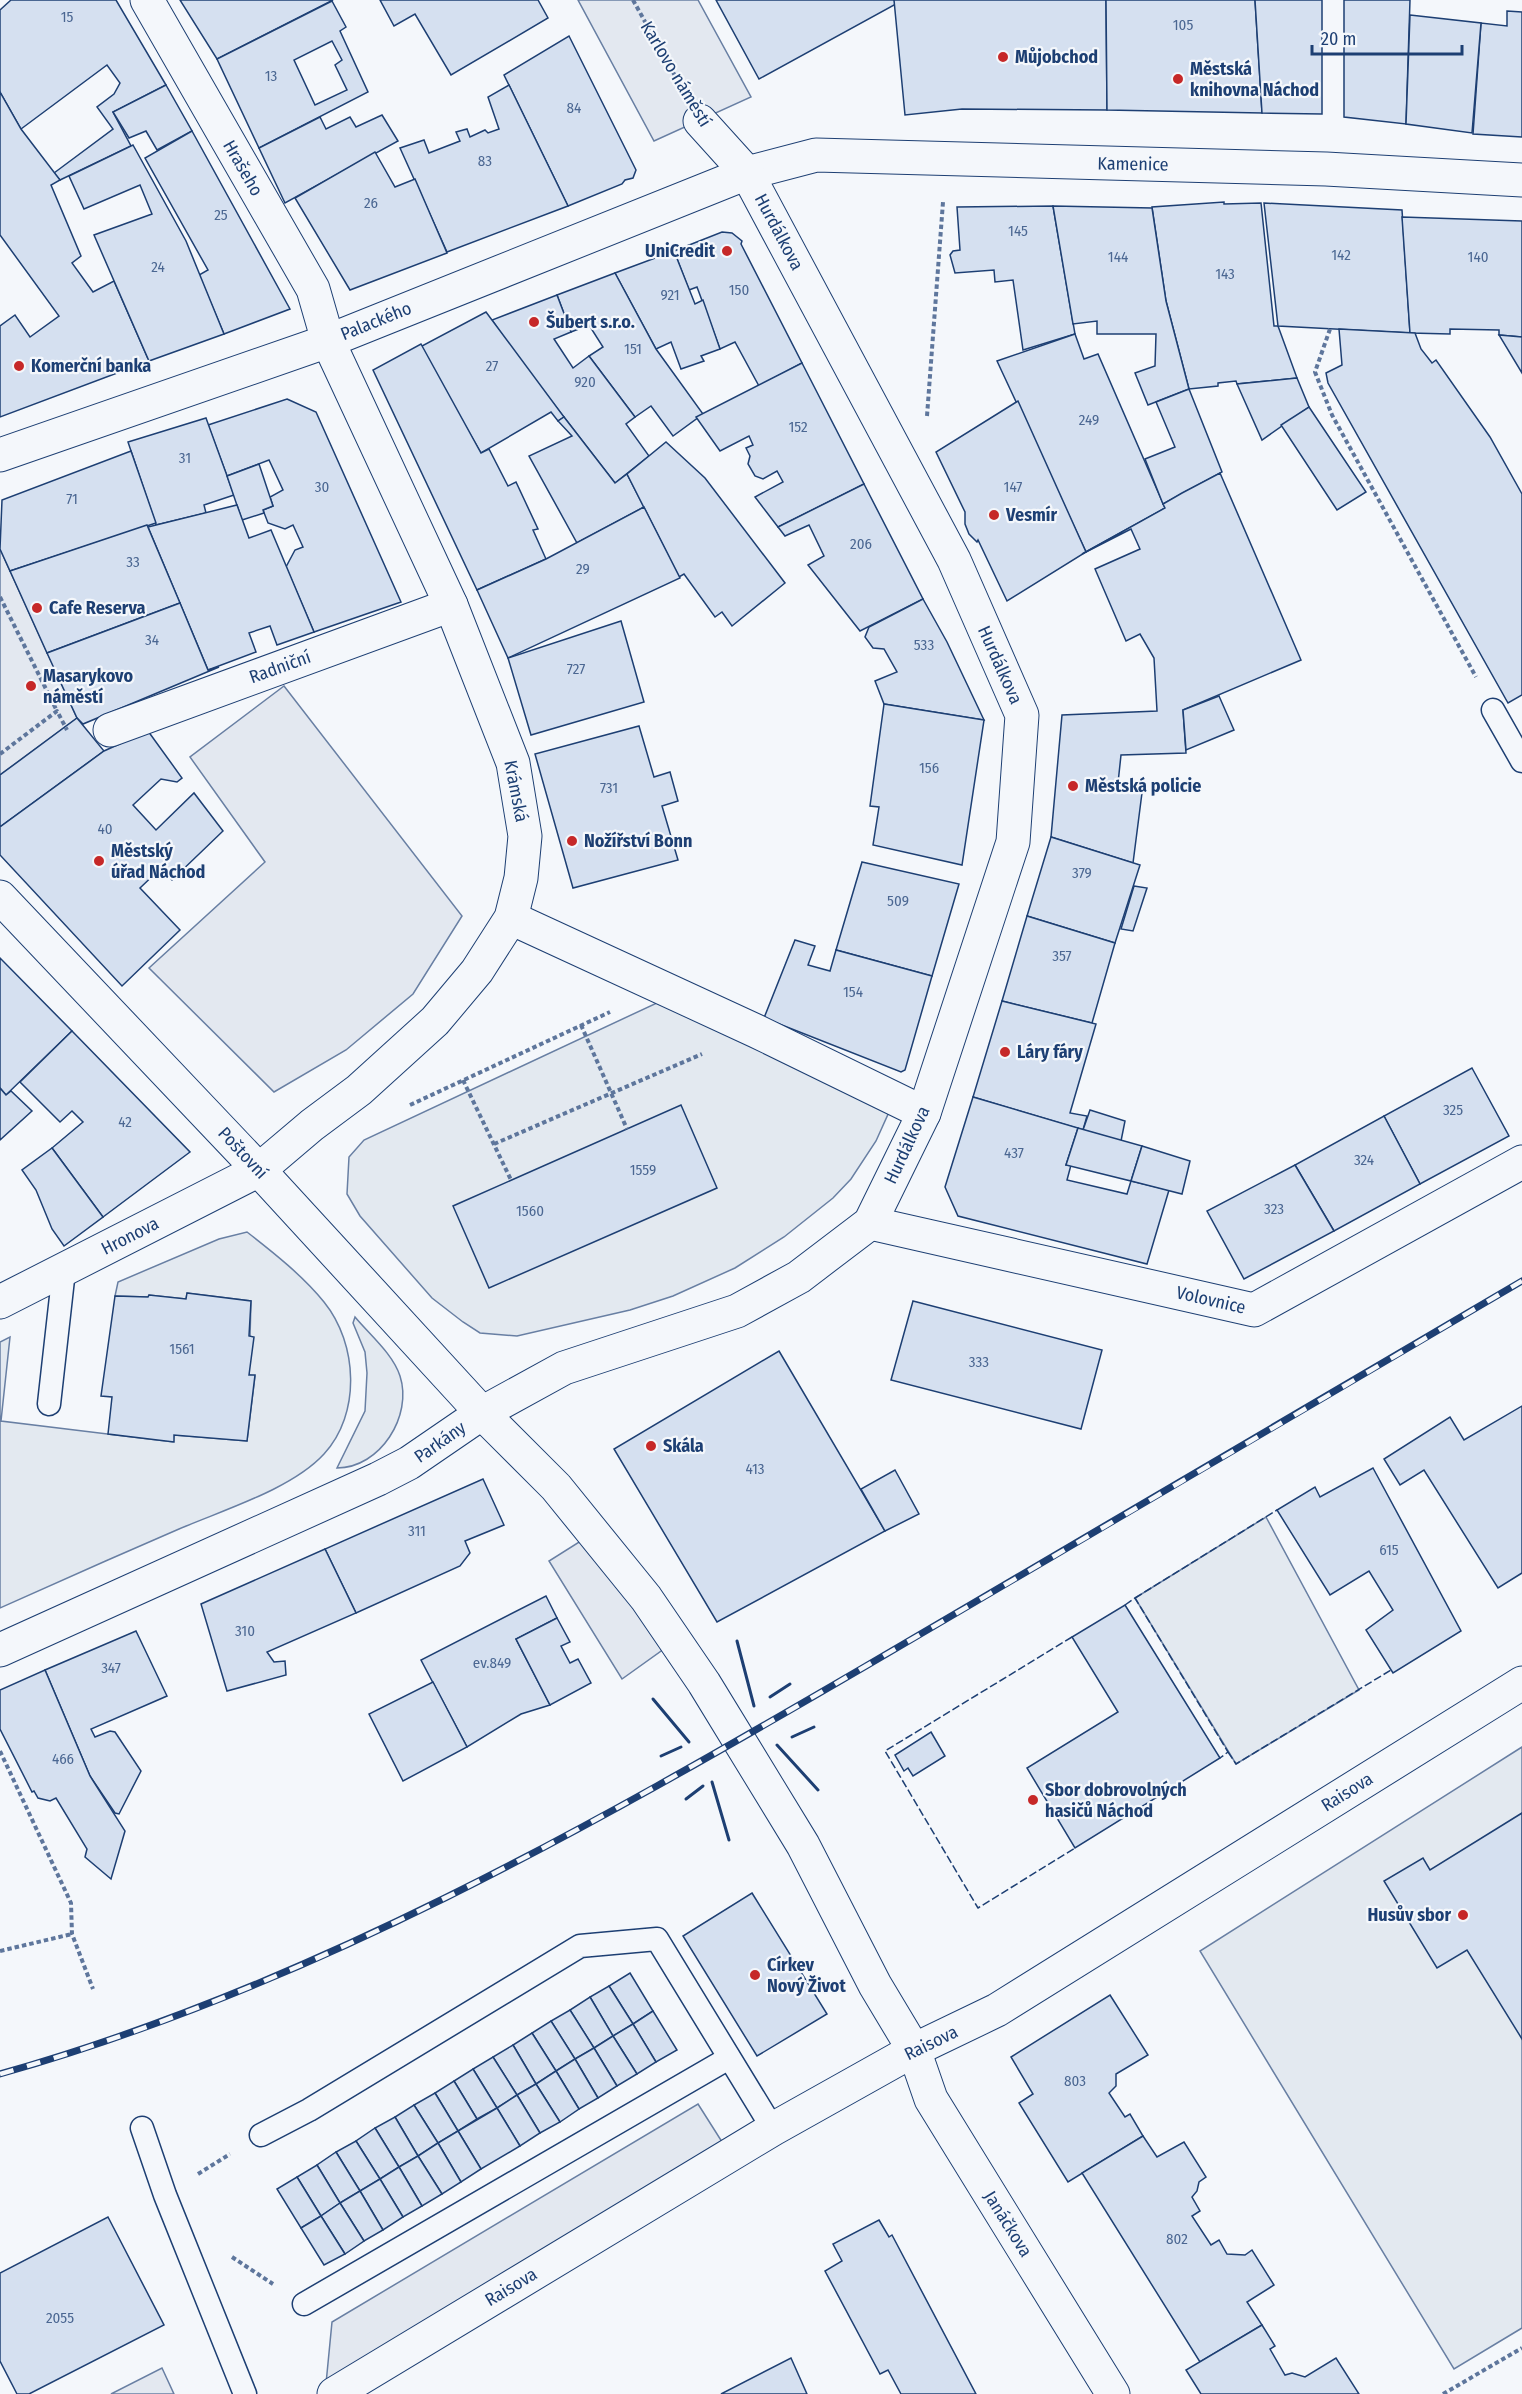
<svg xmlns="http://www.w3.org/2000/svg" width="1522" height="2394" viewBox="0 0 1522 2394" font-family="'Fira Sans Condensed',sans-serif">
<rect width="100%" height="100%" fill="#f4f7fb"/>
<!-- green -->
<g fill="#e3e9f0" stroke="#687fa3" stroke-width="1.5">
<path d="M661,1001L889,1112L876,1141L851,1179L833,1198L784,1237L735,1268L673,1296L630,1310L517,1336L480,1333L463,1322L432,1298L360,1216L347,1194L349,1157L364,1140Z"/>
<path d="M247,1232C274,1253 303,1276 324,1302C358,1344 361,1414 324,1454C292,1489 223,1510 179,1529C119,1555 60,1581 0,1608V1342L10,1337L1,1421L173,1442L174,1435L247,1441L255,1376L249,1375L251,1301L187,1293L186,1299L149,1295L148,1297L115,1296L118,1282L219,1239Z"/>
<path d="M355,1317C370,1335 393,1354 400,1376C413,1416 380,1468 337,1468L365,1411L367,1373L365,1352L353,1323Z"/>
<path d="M1266,1517L1359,1690L1236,1764L1135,1598Z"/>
<path d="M1522,1747V2328L1454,2369L1200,1951Z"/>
</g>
<!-- parking -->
<g fill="#e3e8f0" stroke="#687fa3" stroke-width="1.5">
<path d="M578,0H698L751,97L654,141Z"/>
<path d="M0,549L77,718L0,775Z"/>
<path d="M284,686L462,916L413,994L346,1050L274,1092L149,968L265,862L190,757Z"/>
<path d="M595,1532L675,1641L622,1679L549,1561Z"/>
<path d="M698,2104L731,2156L325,2394L332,2322Z"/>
<path d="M162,2368L174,2394H111Z"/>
</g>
<!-- building -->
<g fill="#d5e0f0" stroke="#1d3f73" stroke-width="1.5" fill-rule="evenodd">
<path d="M11,0H116L166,85L113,112L131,146L60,180L54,173L113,129L97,107L114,94L120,83L107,65L21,129L0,92V10Z"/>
<path d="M180,0H333L217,59Z"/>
<path d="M380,0H538L548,18L451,75L415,14L394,26Z"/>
<path d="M716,0H894L896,4L759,79Z"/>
<path d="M894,0H1106L1107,110L962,109L905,115Z"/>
<path d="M1106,0H1255L1262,113L1107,110Z"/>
<path d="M1255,0H1322V114L1262,113Z"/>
<path d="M1344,0H1410L1406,124L1344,117Z"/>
<path d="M332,1L346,27L340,31L368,92L259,148L217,59ZM332,41L342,60L335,65L347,90L315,105L294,60Z"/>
<path d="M1507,11L1522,12V137L1473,134L1481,23L1507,26Z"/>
<path d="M1410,15L1481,23L1472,133L1406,124Z"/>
<path d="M569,36L636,170L633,178L625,180L622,184L568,206L504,75Z"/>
<path d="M166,85L192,131L157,150L146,131L129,138L113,112Z"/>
<path d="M509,85L568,206L447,252L400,148L424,140L429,153L460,141L456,132L467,129L470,137L485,130L488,133L499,129L488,97Z"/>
<path d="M0,92L21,129L60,180L51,185L81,256L72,263L93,292L114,281L149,361L0,417V326L15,315L30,337L59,316L0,235Z"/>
<path d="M382,115L398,141L285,203L259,148L320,117L326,129L350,117L356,127Z"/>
<path d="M192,131L290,309L224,334L199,275L208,270L145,158Z"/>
<path d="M133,145L186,241L224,334L149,361L94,235L152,214L140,185L84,209L69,176Z"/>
<path d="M375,152L395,187L415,179L447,253L350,290L295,198Z"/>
<path d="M1224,202V204L1261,203L1274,326H1278L1297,378L1237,384L1236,381L1218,383V386L1189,389L1166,301L1152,207Z"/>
<path d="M1264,203L1402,210L1410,333L1278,326Z"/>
<path d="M1053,206L1075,334L1023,350L1013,280L995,282L994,270L955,273L950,255L953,251L960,250L957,207Z"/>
<path d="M1053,206L1152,208L1166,301L1189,389L1148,405L1135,373L1155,366L1156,334H1097V321L1073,324Z"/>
<path d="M1402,217L1522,221V337L1499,335V330L1450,329V334L1410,333Z"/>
<path d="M722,232L732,233L742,241L741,244L802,363L759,386L735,342L720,349L697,287L689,290L674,251Z"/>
<path d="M674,251L695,304L703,300L720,349L701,356L704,361L681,369L671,342L656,349L615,273Z"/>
<path d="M615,273L656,349L703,414L673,436L651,406L635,417L589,356L603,347L589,325L571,332L557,295Z"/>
<path d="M557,295L571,332L554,339L573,368L589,356L635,417L626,424L649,456L615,483L515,354L492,320Z"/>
<path d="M486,312L564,417L558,421L551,412L481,453L420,347Z"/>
<path d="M1339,329L1415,333L1421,349L1432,363L1436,360L1490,437L1522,494V695L1508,703L1328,383L1326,373L1342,365Z"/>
<path d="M1075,334L1084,359L1098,354L1165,508L1086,552L997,361Z"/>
<path d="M1499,335L1522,337V373Z"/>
<path d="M421,344L481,453L489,449L508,486L516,482L538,529L533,530L546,559L477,590L373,370Z"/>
<path d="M802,363L864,484L778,527L755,497L783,482L777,471L763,479L755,476L748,464L750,456L746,448L753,445L749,436L720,451L696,417Z"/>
<path d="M1297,378L1309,407L1262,440L1237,384Z"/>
<path d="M1189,389L1222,472L1163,504L1145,459L1175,447L1156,402Z"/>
<path d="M287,399L316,412L401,602L314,632L286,567L295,550L303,547L293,525L285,529L268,523L263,510L273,506L270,497L283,490L269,460L227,476L208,425Z"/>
<path d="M1018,401L1086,552L1007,601L978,540L977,542L969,534L965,524V512L936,452Z"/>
<path d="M1309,407L1366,492L1337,510L1281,425Z"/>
<path d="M564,417L615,483L627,474L644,507L577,543L529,456L572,436L558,421Z"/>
<path d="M206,418L234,495L204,505L206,513L156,525L128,442Z"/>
<path d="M666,442L705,478L785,583L732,626L722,612L715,617L684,574L679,577L627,474Z"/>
<path d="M131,451L156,523L10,571L0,549L2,500Z"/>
<path d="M259,464L273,506L263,510L264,513L242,520L227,476Z"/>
<path d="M1220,473L1301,660L1183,710L1186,753L1121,755L1118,783L1143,785L1133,863L1051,837L1062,715L1157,711L1154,658L1140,634L1126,641L1095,569L1140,549L1131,529L1082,554L1165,508L1163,504L1182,493Z"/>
<path d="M864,484L923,599L860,631L808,565L824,556L809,525L785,536L778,527Z"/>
<path d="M237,505L249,538L271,530L314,632L277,645L270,626L249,633L256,652L208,670L148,527Z"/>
<path d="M644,507L680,578L508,658L477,590L546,559Z"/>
<path d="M147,525L180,603L47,653L10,571Z"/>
<path d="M923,599L947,642L984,720L884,704L875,681L897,672L884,649L873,648L865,637L869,627Z"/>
<path d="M180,603L208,670L219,667L83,724L77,718L47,653Z"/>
<path d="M621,621L644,702L531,735L508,658Z"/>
<path d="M1219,696L1234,730L1186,750L1183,710Z"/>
<path d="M884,704L984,720L962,865L873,845L879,807L870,806Z"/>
<path d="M77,718L104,751L0,827V775Z"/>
<path d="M639,726L654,777L670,772L678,801L662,806L678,860L573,888L535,754Z"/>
<path d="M148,731L182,778L177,782L161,779L133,805L156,830L194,793L223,831L172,880L161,868L140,888L180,930L122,986L0,855V827L104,751Z"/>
<path d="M1051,837L1140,865L1115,943L1027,916Z"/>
<path d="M862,862L959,884L932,976L836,950Z"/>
<path d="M1134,886L1147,888L1133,931L1121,929Z"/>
<path d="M1027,916L1115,943L1092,1023L1002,1001Z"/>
<path d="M795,940L815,946L808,965L830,971L836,950L932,976L905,1070L901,1072L764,1018Z"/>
<path d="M0,958L72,1031L6,1095L0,1088Z"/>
<path d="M1002,1001L1096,1024L1070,1113L1087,1116L1083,1130L973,1097Z"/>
<path d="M72,1031L190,1152L103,1217L52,1148L83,1122L72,1111L60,1122L20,1082Z"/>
<path d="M1472,1068L1509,1136L1420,1184L1384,1116Z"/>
<path d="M0,1088L6,1095L11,1091L32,1111L0,1140Z"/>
<path d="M973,1097L1078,1128L1066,1165H1071L1067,1180L1127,1194L1131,1181L1169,1190L1147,1264L958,1216L945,1187Z"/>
<path d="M681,1105L717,1188L489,1288L453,1206Z"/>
<path d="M1090,1110L1125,1121L1121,1141L1083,1130Z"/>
<path d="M1384,1116L1420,1184L1334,1231L1295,1165Z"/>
<path d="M1078,1128L1142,1146L1131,1181L1066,1165Z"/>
<path d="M1142,1146L1190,1161L1182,1194L1131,1181Z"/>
<path d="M52,1148L103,1217L64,1246L52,1229L36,1190L22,1170Z"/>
<path d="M1295,1165L1334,1231L1244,1279L1207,1211Z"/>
<path d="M187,1293L251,1301L249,1336L254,1337L249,1375H255L247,1441L174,1435V1442L108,1434L112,1397L101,1396L115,1296L148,1297L149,1295L186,1299Z"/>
<path d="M913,1301L1102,1350L1081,1429L891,1380Z"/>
<path d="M779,1351L885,1531L717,1622L614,1449Z"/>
<path d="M1522,1406V1573L1498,1588L1424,1470L1400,1485L1384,1459L1450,1417L1464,1440Z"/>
<path d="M1373,1468L1461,1631L1393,1673L1366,1630L1393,1610L1369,1571L1330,1595L1277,1510L1315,1487L1320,1497Z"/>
<path d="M895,1470L919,1514L885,1531L861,1489Z"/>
<path d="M483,1479L504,1525L465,1541L470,1553L460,1566L356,1613L325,1549Z"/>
<path d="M325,1549L356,1613L267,1652L274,1662L285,1661L286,1675L227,1691L201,1604Z"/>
<path d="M546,1596L557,1618L516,1639L550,1705L521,1714L467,1747L421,1660Z"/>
<path d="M1125,1605L1220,1758L1075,1848L1027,1768L1118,1712L1072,1637Z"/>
<path d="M557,1618L570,1642L561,1646L570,1663L578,1659L591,1683L550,1705L516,1639Z"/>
<path d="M136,1631L167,1696L91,1729L95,1737L110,1731L115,1732L141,1771L119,1814L115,1813L90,1776L45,1670Z"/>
<path d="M45,1670L90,1776L125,1831L111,1879L85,1857L87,1849L56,1798L50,1801L38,1798L34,1791L32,1792L0,1729V1690Z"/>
<path d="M433,1682L467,1747L403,1781L369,1714Z"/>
<path d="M931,1732L945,1756L913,1776L908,1768L904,1771L895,1755Z"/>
<path d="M1522,1813V2039L1467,1950L1437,1968L1384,1881L1423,1858L1430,1870Z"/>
<path d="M752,1893L827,2014L757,2056L683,1936Z"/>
<path d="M630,1973L653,2011L633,2024L609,1986Z"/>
<path d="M609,1986L633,2024L613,2036L590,1997Z"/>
<path d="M1110,1995L1148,2055L1116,2074V2086L1109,2093L1125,2117L1130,2114L1143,2136L1068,2182L1019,2103L1033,2094L1011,2057Z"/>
<path d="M590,1997L613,2036L594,2048L570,2010Z"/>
<path d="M570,2010L594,2048L575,2059L551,2021Z"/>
<path d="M653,2011L677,2050L656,2062L633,2024Z"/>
<path d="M551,2021L575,2059L556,2071L532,2033Z"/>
<path d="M633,2024L656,2062L637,2074L613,2036Z"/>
<path d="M532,2033L556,2071L536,2084L513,2045Z"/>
<path d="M613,2036L637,2074L617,2086L594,2048Z"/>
<path d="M513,2045L536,2084L517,2095L493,2057Z"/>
<path d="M594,2048L617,2086L598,2098L575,2059Z"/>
<path d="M493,2057L517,2095L497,2108L473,2069Z"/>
<path d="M575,2059L598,2098L579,2109L556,2071Z"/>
<path d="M473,2069L497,2108L477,2119L454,2081Z"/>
<path d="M556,2071L579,2109L560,2122L536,2084Z"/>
<path d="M454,2081L477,2119L458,2131L435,2093Z"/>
<path d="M536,2084L560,2122L540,2133L517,2095Z"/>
<path d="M435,2093L458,2131L438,2143L414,2105Z"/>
<path d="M517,2095L540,2133L520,2146L497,2108Z"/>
<path d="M414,2105L438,2143L418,2156L395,2117Z"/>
<path d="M497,2108L520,2146L481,2169L458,2131Z"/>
<path d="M395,2117L418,2156L399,2167L375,2128Z"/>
<path d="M375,2128L399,2167L380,2179L356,2141Z"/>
<path d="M458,2131L481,2169L461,2182L438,2143Z"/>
<path d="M1143,2136L1157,2157L1184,2142L1206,2177L1199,2182L1197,2191L1192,2197L1200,2211L1192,2216L1211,2245L1219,2240L1227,2254L1245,2255L1252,2250L1274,2285L1247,2302L1262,2325L1200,2362L1082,2173Z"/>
<path d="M356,2141L380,2179L360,2191L336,2152Z"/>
<path d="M438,2143L461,2182L442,2194L418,2156Z"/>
<path d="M336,2152L360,2191L340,2203L317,2165Z"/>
<path d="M418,2156L442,2194L422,2206L399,2167Z"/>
<path d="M317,2165L340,2203L321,2216L297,2177Z"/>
<path d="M399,2167L422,2206L403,2217L380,2179Z"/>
<path d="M297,2177L321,2216L301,2228L277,2189Z"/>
<path d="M380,2179L403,2217L383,2230L360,2191Z"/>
<path d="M360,2191L383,2230L364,2241L340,2203Z"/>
<path d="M340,2203L364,2241L345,2254L321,2216Z"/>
<path d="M321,2216L345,2254L324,2265L301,2228Z"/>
<path d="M108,2217L164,2325L29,2394H17L0,2361V2273Z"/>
<path d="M879,2220L889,2237L892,2235L976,2394H901L888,2370L880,2374L825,2271L842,2261L833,2244Z"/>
<path d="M1262,2325L1275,2346L1270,2349L1285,2375L1292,2373L1305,2377L1336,2358L1359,2394H1201L1186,2370Z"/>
<path d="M791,2358L807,2394H721Z"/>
</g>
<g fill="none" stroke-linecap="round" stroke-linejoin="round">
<!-- service casing -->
<g stroke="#1d3f73" stroke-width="25">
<g id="service">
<path d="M1493,710L1522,761"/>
<path d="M49,1404L64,1270"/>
<path d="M142,2128L165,2195L245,2394"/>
<path d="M261,2135L309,2110L580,1946L657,1939L773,2129"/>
<path d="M304,2304L729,2058"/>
</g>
</g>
<!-- pedestrian casing -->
<g stroke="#1d3f73" stroke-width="35">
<path id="pedestrian" d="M0,455L328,341L747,173L816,155L1326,169L1522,180"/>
</g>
<!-- minor casing -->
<g stroke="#1d3f73" stroke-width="35">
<g id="minor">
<path d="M110,730L451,605"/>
<path d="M0,897L259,1170L482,1413L556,1487L646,1598L704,1683L803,1845L875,1985L914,2050L931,2099L1113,2394"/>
<path d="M511,918L756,1031L924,1113"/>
<path d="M870,1223L1254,1310L1522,1162"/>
<path d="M0,1302L259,1170L312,1125L359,1090L435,1021L477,971L511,918L521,878L525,836L513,763L451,605L328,341L313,289L147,0"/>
<path d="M0,1650L378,1479L409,1463L482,1413L564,1368L737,1311L799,1277L870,1223L924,1113L1013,842L1022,715L954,560L747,173L700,121"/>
<path d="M334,2394L773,2129L914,2050L997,2010L1522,1683"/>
</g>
</g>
<!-- path -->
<g stroke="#5e769c" stroke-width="4" stroke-dasharray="4.5 3" stroke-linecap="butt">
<path d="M633,0L679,83"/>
<path d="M1330,329L1315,372L1332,415L1476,677"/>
<path d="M927,416L943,202"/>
<path d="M0,597L57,711"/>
<path d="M0,754L57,711L67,730"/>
<path d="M581,1025L627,1129"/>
<path d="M463,1080L511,1180"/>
<path d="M410,1105L610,1012"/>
<path d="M494,1144L702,1054"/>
<path d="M0,1751L71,1903L72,1934L93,1989"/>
<path d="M0,1951L72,1934"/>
<path d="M198,2174L230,2154"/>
<path d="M232,2257L273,2284"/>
<path d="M1443,2394L1522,2348"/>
</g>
<!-- service -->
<use href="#service" stroke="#f4f7fb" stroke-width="22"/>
<!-- pedestrian -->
<use href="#pedestrian" stroke="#f4f7fb" stroke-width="33"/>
<!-- minor -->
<use href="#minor" stroke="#f4f7fb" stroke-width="33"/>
<!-- rail casing -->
<g stroke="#1d3f73" stroke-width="7">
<path id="rail" d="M0,2074C309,1987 590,1827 866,1666C1085,1538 1304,1410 1522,1281"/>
</g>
<!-- rail -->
<use href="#rail" stroke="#f4f7fb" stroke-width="4.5" stroke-dasharray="14" stroke-linecap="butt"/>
<!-- fence -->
<g stroke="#1d3f73" stroke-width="1.5" stroke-dasharray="8 3" stroke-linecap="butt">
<path d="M1135,1598L1277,1510"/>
<path d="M1125,1605L1135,1598L1228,1752L1220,1758"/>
<path d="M1072,1637L885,1751L978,1908L1075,1848"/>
<path d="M1228,1752L1236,1764L1391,1670"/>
</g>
<!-- wall -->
<g stroke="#1d3f73" stroke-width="3">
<path d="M737,1641L754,1706"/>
<path d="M770,1697L790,1684"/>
<path d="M653,1699L689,1742"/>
<path d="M792,1737L814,1727"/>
<path d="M777,1745L818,1790"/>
<path d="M661,1756L681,1747"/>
<path d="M712,1782L729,1840"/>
<path d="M686,1799L703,1786"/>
</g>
</g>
<!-- markers -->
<g fill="#c62828" stroke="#f4f7fb" stroke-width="2">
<circle cx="1003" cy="57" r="6"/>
<circle cx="1178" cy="79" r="6"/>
<circle cx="727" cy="251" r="6"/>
<circle cx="534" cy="322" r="6"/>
<circle cx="19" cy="366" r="6"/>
<circle cx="994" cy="515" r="6"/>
<circle cx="37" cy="608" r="6"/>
<circle cx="31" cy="686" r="6"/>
<circle cx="1073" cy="786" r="6"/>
<circle cx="572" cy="841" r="6"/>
<circle cx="99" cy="861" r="6"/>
<circle cx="1005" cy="1052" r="6"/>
<circle cx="651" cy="1446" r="6"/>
<circle cx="1033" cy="1800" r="6"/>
<circle cx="1463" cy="1915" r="6"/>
<circle cx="755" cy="1975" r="6"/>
</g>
<g text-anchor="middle" stroke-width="4.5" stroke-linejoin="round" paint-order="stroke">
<!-- number labels -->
<g font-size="15" fill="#4b6792">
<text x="67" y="22">15</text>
<text x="1183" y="30">105</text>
<text x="271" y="81">13</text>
<text x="574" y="113">84</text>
<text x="485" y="166">83</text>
<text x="371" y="208">26</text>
<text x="221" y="220">25</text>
<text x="1018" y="236">145</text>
<text x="1341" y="260">142</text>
<text x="1118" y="262">144</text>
<text x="1478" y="262">140</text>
<text x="158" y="272">24</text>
<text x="1225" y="279">143</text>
<text x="739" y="295">150</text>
<text x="670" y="300">921</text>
<text x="633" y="354">151</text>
<text x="492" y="371">27</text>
<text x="585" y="387">920</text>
<text x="1089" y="425">249</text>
<text x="798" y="432">152</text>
<text x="185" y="463">31</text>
<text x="322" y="492">30</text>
<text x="1013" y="492">147</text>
<text x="72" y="504">71</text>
<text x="861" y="549">206</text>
<text x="133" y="567">33</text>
<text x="583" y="574">29</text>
<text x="152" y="645">34</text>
<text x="924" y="650">533</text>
<text x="576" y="674">727</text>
<text x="929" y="773">156</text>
<text x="609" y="793">731</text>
<text x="105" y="834">40</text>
<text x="1082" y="878">379</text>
<text x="898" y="906">509</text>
<text x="1062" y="961">357</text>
<text x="853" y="997">154</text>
<text x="1453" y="1115">325</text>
<text x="125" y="1127">42</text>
<text x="1014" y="1158">437</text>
<text x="1364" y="1165">324</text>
<text x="643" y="1175">1559</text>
<text x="1274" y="1214">323</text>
<text x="530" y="1216">1560</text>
<text x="182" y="1354">1561</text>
<text x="979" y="1367">333</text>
<text x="755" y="1474">413</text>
<text x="417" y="1536">311</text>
<text x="1389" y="1555">615</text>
<text x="245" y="1636">310</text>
<text x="492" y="1668">ev.849</text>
<text x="111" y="1673">347</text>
<text x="63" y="1764">466</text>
<text x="1075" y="2086">803</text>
<text x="1177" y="2244">802</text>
<text x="60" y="2323">2055</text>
</g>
<!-- poi labels -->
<g font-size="18" font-weight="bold" fill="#1d3f73" stroke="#f4f7fb" text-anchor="start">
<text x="1015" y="63">Můjobchod</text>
<text x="1190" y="75">Městská<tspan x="1190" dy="21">knihovna Náchod</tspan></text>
<text x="715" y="257" text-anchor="end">UniCredit</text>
<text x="546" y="328">Šubert s.r.o.</text>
<text x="31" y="372">Komerční banka</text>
<text x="1006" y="521">Vesmír</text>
<text x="49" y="614">Cafe Reserva</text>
<text x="43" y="682">Masarykovo<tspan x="43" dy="21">náměstí</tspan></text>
<text x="1085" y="792">Městská policie</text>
<text x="584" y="847">Nožířství Bonn</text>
<text x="111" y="857">Městský<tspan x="111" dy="21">úřad Náchod</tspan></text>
<text x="1017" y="1058">Láry fáry</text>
<text x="663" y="1452">Skála</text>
<text x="1045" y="1796">Sbor dobrovolných<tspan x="1045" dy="21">hasičů Náchod</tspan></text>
<text x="1451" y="1921" text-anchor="end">Husův sbor</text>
<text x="767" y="1971">Církev<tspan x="767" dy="21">Nový Život</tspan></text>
</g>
<!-- street labels -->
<g font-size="18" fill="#1d3f73" stroke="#f4f7fb">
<text transform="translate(676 74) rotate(59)" y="6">Karlovo náměstí</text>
<text transform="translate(1133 164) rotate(1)" y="6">Kamenice</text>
<text transform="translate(243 168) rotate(60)" y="6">Hrašeho</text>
<text transform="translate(779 232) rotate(62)" y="6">Hurdálkova</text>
<text transform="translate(376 321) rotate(-22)" y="6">Palackého</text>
<text transform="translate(1000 665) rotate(66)" y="6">Hurdálkova</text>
<text transform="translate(280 667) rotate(-20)" y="6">Radniční</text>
<text transform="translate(516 791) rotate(79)" y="6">Krámská</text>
<text transform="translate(907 1145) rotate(-65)" y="6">Hurdálkova</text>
<text transform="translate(243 1153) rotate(47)" y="6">Poštovní</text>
<text transform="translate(130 1236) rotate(-27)" y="6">Hronova</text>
<text transform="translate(1211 1300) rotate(13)" y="6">Volovnice</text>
<text transform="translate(440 1442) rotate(-35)" y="6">Parkány</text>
<text transform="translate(1347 1792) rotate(-32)" y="6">Raisova</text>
<text transform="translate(931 2043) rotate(-26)" y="6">Raisova</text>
<text transform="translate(1008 2224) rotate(58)" y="6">Janáčkova</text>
<text transform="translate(511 2287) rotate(-31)" y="6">Raisova</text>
</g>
</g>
<!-- scale -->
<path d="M1312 45v9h150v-9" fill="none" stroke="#1d3f73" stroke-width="3"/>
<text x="1321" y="45" font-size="18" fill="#1d3f73" stroke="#f4f7fb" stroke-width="4.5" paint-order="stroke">20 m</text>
</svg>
